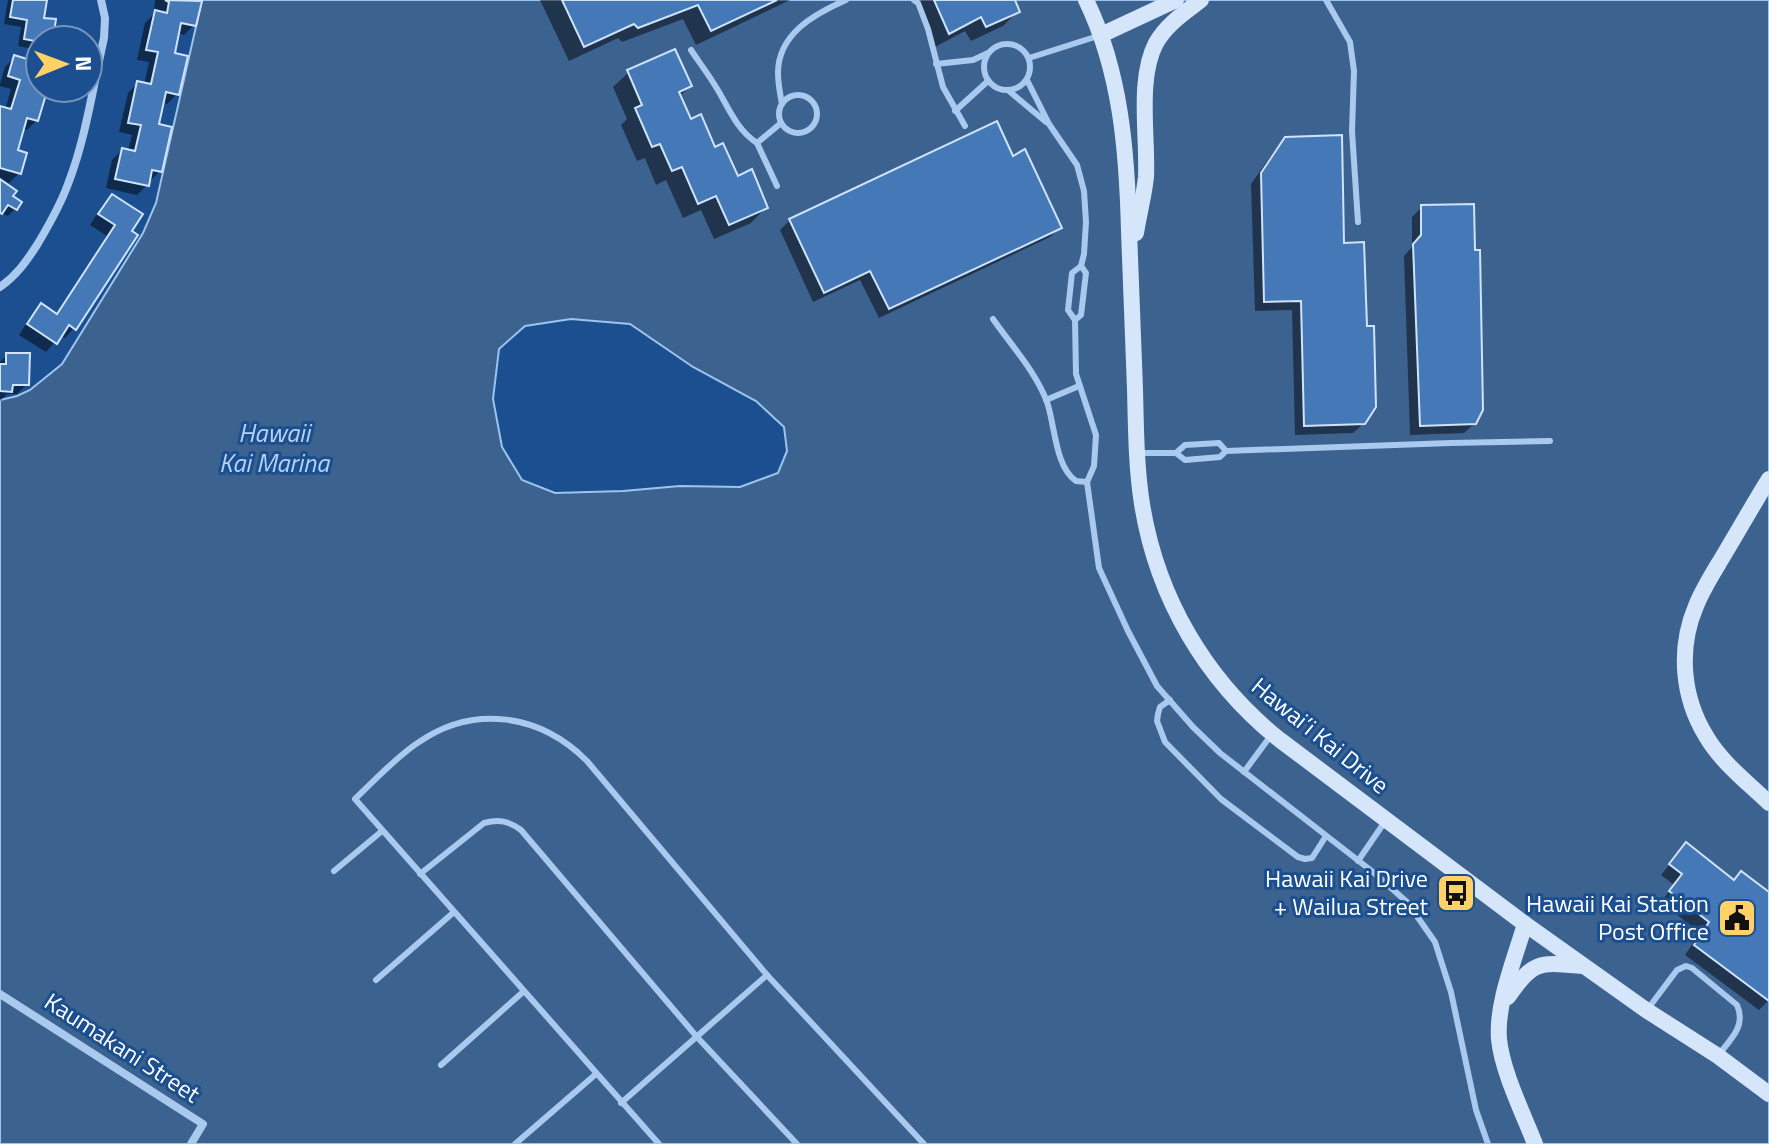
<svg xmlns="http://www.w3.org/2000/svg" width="1769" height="1144" viewBox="0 0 1769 1144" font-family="'Titillium Web',sans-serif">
<rect width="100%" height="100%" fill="#1b4f8f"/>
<!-- water -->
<path fill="#3c6290" stroke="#9cc4f0" stroke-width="2" fill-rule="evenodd" d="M202,0H1769V1144H0V400L17,396L30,390L62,364L143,233L156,203ZM571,319L630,324L693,367L756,401L784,427L787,451L778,473L740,487L680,486L623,491L555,493L522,480L502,447L493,399L499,349L525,326Z"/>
<!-- shadow -->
<g fill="#0007">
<path d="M8,0H45L42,19L51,40H40V88H46L37,120L27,130L22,129L15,152L19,173L9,183L0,180V108L5,110L11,89L0,86V84L5,67L15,57L27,61L29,48L18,46L21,27L4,24Z"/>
<path d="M155,0H192L194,25L184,35L177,33L173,54L177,94L167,104L161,102L156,126L160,171L150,181H148L147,185L137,195L106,188L112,160L122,150L128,151L132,135L119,132L128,93L138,83L144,85L149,62L137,60L145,23L157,11L154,9Z"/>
<path d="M540,0H790L696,45L683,19L622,42L618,38L569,61Z"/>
<path d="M913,0H1013L1018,11L1003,26L971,41L965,31L933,48Z"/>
<path d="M629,72L690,86L679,97L690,121L737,178L766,207L751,223L714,239L701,210L683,218L666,180L656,185L645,158L637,161L621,125L627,119L613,87Z"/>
<path d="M1286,139L1364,423L1353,433L1295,435L1292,310L1255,311L1251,184L1275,150Z"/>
<path d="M1012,158L1060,227L1050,237L879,318L860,280L813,302L780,230L790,220Z"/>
<path d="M0,182L11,197L20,203L8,216L0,213Z"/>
<path d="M112,197L129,232L74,328L65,338L60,336L46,352L19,335L31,316L41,306L55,315L107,236L90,225L102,206Z"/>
<path d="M1422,207L1475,423L1464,433L1410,435L1404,256L1412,247V217Z"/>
<path d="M7,355L27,384L17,394H7L0,401V362Z"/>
<path d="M1686,844L1733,881L1769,895V1000L1759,1010L1685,955L1700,933L1661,902L1674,885L1661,875Z"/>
</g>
<!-- building -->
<g fill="#4478b7" stroke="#cfe3fa" stroke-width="2">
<path d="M13,0H47L44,18L56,19L53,39L62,40H40V60L33,59L35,41L24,39L27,20L10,17Z"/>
<path d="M165,0L202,1L196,26L181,23L175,53L188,56L179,95L166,92L159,124L172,127L162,172L152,170L149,186L115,179L122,148L135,151L141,125L128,123L137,81L151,84L158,52L146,50L155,10L167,13L169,2Z"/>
<path d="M562,0H777L711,31L698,5L638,28L634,24L584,47Z"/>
<path d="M934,0H1015L1020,12L986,27L981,17L949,34Z"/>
<path d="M675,49L692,86L679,92L691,119L701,114L715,147L723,143L738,176L752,169L768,208L729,225L716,196L698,204L682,167L672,171L660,144L652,147L635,108L642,105L627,70Z"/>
<path d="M14,55L40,63V88H48L38,121L27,118L18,150L27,153L21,174L0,168V106L11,109L20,80L8,76Z"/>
<path d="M997,121L1013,156L1025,149L1062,228L889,309L870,271L824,293L789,219Z"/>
<path d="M1342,135L1344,243L1364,242L1367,326H1374L1376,407L1365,424L1304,426L1301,301L1264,302L1261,173L1285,137Z"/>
<path d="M0,179L17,191L13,196L22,202L17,210L8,205L2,214L0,213Z"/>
<path d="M112,194L143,214L132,231L138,235L76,330L69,325L57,344L27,324L41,303L57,314L115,225L98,214Z"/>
<path d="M1474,204L1475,250H1480L1483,410L1476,424L1420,426L1413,244L1421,235V205Z"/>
<path d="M6,353H30L29,385H13L12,392L0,391V364H6Z"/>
<path d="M1686,842L1734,880L1741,871L1769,892V1001L1694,945L1709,922L1669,891L1682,874L1669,864Z"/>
</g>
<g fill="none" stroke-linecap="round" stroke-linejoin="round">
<!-- lane -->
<g stroke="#a9c9ee" stroke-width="6">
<path d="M914,0L918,3L928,29L943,87L965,126"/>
<path d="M1326,0L1350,42L1354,71L1352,131L1358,222"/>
<circle cx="1007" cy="67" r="23"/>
<path d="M691,50C699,62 708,74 716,87C729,108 736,129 757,143"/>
<path d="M1029,58L1098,36"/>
<path d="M936,64L973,60L988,53"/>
<path d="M1027,80L1049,124L1077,165L1084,191L1086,222L1084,254L1081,266L1072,273L1068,310L1075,320L1076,374L1096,435L1094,466L1087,482L1099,568L1128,631L1157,686L1193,727L1220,753L1373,872L1407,902L1435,942L1451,992L1476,1110L1488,1144"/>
<path d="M1009,91L1046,122"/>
<circle cx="798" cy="114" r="19"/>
<path d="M782,104C780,94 778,83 778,73C778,34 814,14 846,0"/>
<path d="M955,111L988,81"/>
<path d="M777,186L757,143L781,123"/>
<path d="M993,319C1011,345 1036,372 1047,402C1055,425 1055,467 1076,481L1087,482"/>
<path d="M1075,320L1081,315L1086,273L1081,266"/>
<path d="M1046,400L1079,386"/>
<path d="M1137,453H1176L1185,460L1220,457L1226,451L1451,443L1550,441"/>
<path d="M1176,453L1185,445L1219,443L1226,451"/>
<path d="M1170,700L1160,707L1158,714L1157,721L1165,742L1221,799L1298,857L1305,859L1312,858L1326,836"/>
<path d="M1244,772L1272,734"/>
<path d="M1358,861L1386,820"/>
<path d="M334,871L382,831"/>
<path d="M420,874L484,823C499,819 509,821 521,830L697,1037L797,1144"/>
<path d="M376,980L454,912"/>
<path d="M1647,1010L1677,970L1686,966L1692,968L1737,1005C1746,1025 1732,1038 1720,1053"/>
<path d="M441,1065L523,992"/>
<path d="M621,1103L767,975"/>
<path d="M515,1144L596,1074"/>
<path d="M659,1144L355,799C374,781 397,756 419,742C474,704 540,714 587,761L767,975L924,1144"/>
</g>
<!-- street -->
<g stroke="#a9c9ee" stroke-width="8">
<path d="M0,287C16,276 26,262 37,245C49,225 60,206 68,184C86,138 93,86 104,38L105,18L101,0"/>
<path d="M0,994L203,1124L191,1144"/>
</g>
<!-- secondary -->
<g stroke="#d6e6fa" stroke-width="16">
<path d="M1086,0C1121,72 1127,152 1129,231C1131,284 1133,336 1135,389C1136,427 1136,466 1142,504C1157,598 1206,681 1280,740L1525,924L1646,1010L1718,1056L1769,1094"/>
<path d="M1101,35L1176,0"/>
<path d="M1136,233C1139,214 1144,196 1146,177C1148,137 1137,79 1156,43C1167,24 1184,13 1201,0"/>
<path d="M1769,479C1754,503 1740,528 1725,553C1715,570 1703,588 1696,606C1678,648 1682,697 1706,736C1721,762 1747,782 1769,803"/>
<path d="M1525,924C1515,958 1496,1004 1499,1039C1502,1071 1523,1113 1535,1144"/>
<path d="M1508,997C1534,960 1539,962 1582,966"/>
</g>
</g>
<!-- icons -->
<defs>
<g id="bus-square" transform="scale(2)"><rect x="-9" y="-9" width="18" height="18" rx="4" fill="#ffd166" stroke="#1b4f8f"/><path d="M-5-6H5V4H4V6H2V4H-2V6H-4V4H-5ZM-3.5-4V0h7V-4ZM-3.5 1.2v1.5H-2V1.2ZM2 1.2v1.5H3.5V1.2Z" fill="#111"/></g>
<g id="civic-square" transform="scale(2)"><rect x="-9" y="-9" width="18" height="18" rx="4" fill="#ffd166" stroke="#1b4f8f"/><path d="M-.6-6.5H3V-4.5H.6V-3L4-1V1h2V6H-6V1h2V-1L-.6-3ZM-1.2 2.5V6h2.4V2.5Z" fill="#111"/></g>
</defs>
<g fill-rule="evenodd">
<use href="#bus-square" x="1456" y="893"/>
<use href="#civic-square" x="1737" y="918"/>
</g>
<g text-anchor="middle" stroke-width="6" stroke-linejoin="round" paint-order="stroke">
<!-- street labels -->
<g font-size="24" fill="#fff" stroke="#1b4f8f">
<text transform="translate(1320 736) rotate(39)" y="8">Hawai’i Kai Drive</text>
<text transform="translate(122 1048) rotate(33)" y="8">Kaumakani Street</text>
</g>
<!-- poi labels -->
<g font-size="24" fill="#fff" stroke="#1b4f8f" text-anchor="end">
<text x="1428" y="887">Hawaii Kai Drive<tspan x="1428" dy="28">+ Wailua Street</tspan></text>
<text x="1709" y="912">Hawaii Kai Station<tspan x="1709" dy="28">Post Office</tspan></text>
</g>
<!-- water labels -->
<g font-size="26" font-style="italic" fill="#b5d3f5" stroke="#1b4f8f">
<text x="274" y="442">Hawaii<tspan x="274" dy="30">Kai Marina</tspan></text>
</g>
</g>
<!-- north arrow -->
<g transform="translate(64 64) rotate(89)"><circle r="38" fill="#1b4f8f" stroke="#7695bc" stroke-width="2"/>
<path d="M0-6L14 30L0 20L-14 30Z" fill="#ffd166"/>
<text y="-12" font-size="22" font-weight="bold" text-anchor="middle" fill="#ffffff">N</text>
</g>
</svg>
